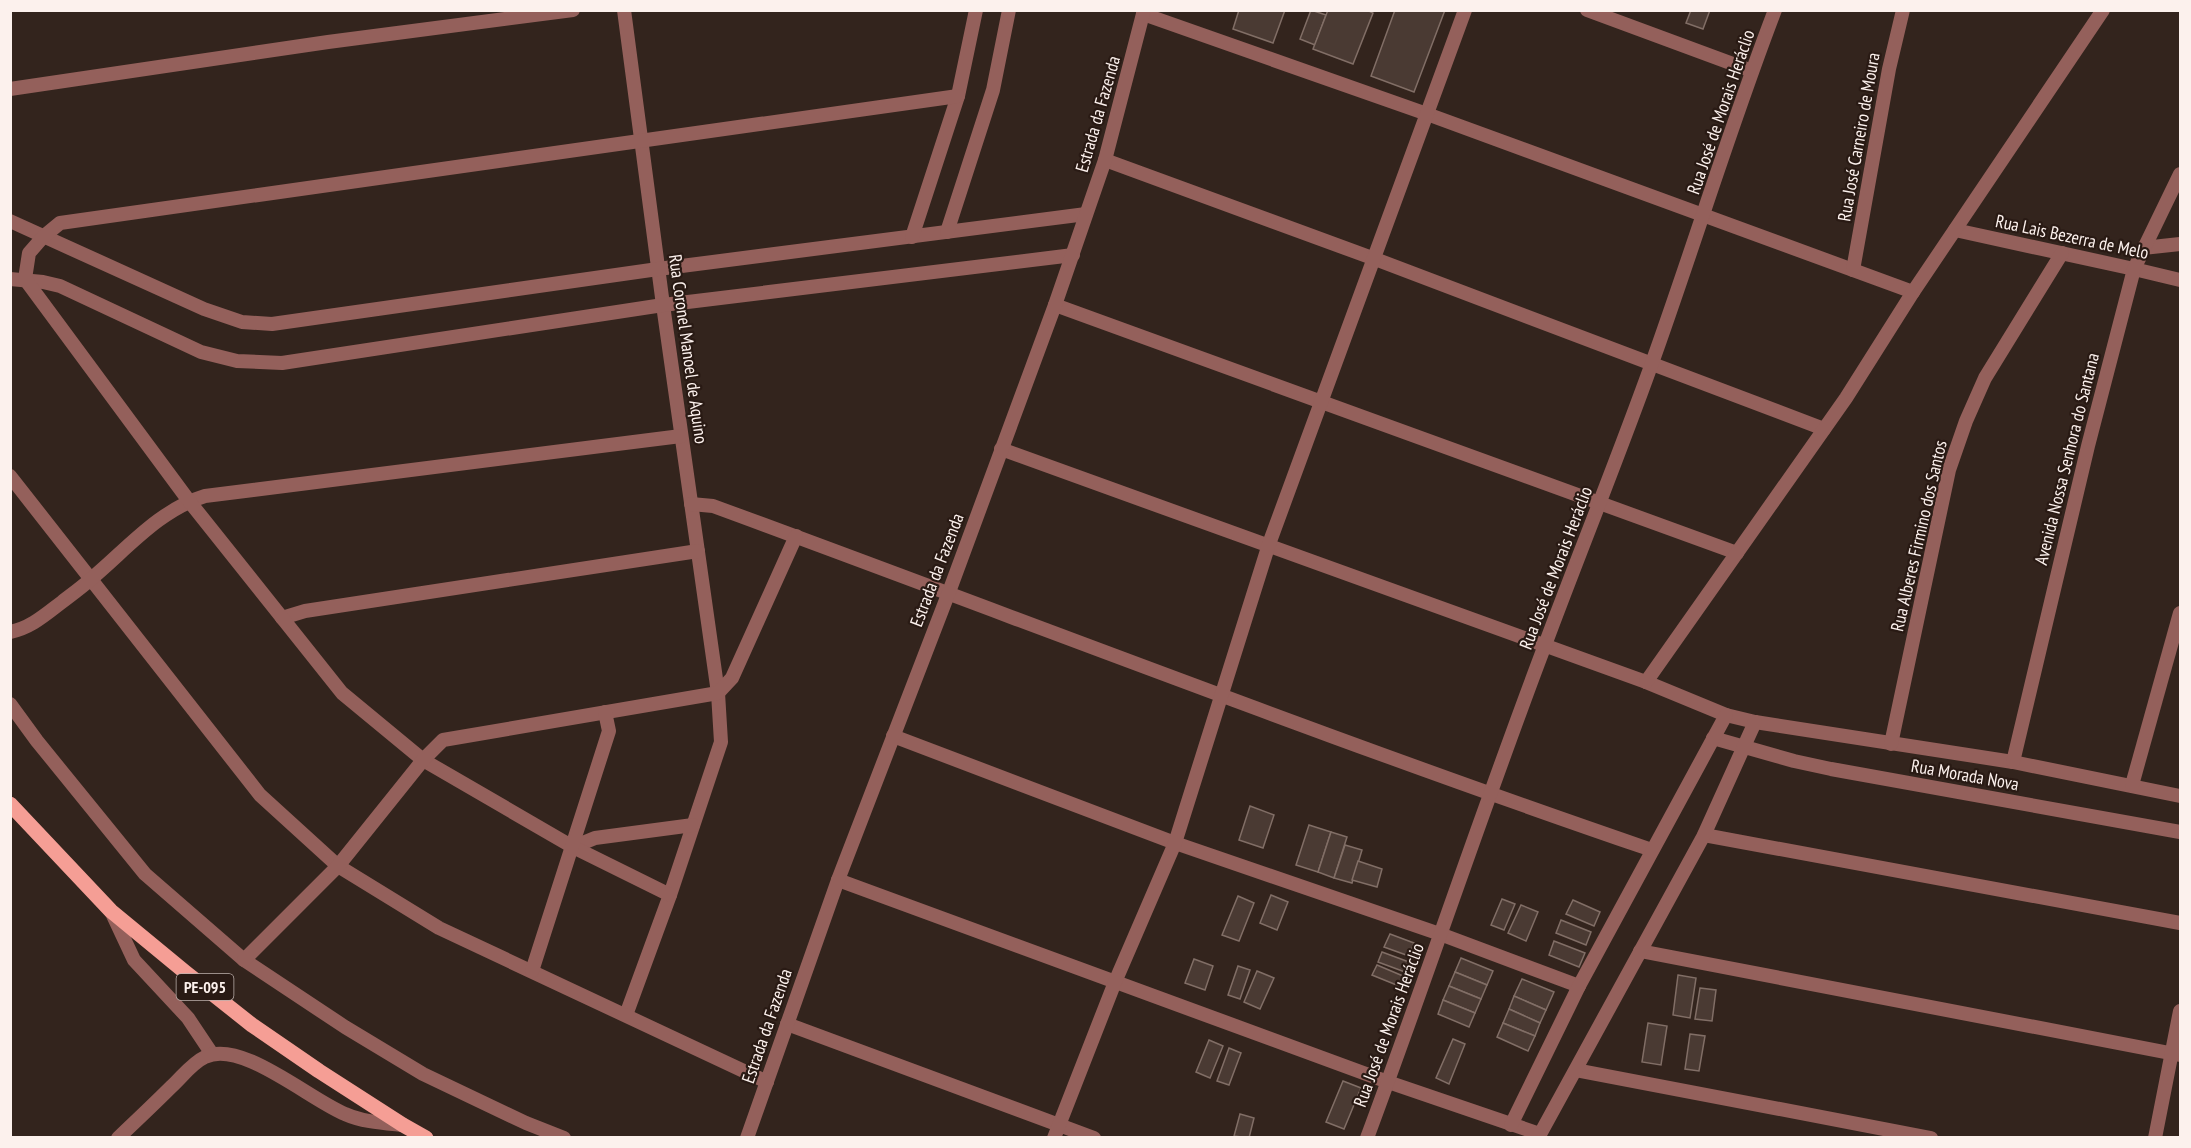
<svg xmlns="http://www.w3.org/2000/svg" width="2191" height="1148" viewBox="0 0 2191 1148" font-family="'PT Sans Narrow',sans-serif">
<rect width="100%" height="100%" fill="#33241d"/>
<!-- building -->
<g fill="#4a3a33" stroke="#816e66" stroke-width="1.5">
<path d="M1239,10H1285L1273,43L1233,29Z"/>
<path d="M1311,10L1326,15L1315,45L1300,39Z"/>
<path d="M1328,10H1367L1373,13L1353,64L1313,49Z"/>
<path d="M1395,10H1445L1414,92L1371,76Z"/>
<path d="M1691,10H1710L1703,29L1686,23Z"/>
<path d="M1250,806L1274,815L1263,848L1239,840Z"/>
<path d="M1309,825L1331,832L1318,872L1296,865Z"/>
<path d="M1331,832L1347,837L1334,878L1318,872Z"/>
<path d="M1345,845L1362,850L1352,883L1334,878Z"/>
<path d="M1358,861L1382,869L1377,887L1352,880Z"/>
<path d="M1271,895L1288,902L1277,930L1260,923Z"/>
<path d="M1238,896L1254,903L1239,941L1222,935Z"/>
<path d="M1502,899L1515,904L1504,930L1491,925Z"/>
<path d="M1573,900L1600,912L1594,926L1566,914Z"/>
<path d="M1521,905L1538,912L1526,941L1508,933Z"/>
<path d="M1561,920L1591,932L1586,945L1556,933Z"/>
<path d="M1390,934L1414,943L1409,956L1384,947Z"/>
<path d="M1554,941L1585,953L1579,967L1549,955Z"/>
<path d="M1382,952L1409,962L1405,972L1378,962Z"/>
<path d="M1461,958L1493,971L1487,985L1455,972Z"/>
<path d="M1194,959L1213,966L1205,990L1185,983Z"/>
<path d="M1377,965L1403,976L1399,986L1372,975Z"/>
<path d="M1238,966L1250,970L1240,999L1228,995Z"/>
<path d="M1257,971L1274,978L1260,1009L1244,1002Z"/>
<path d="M1455,972L1487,985L1481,999L1449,986Z"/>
<path d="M1678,975L1696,978L1690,1018L1673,1015Z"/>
<path d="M1522,979L1554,992L1546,1010L1514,996Z"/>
<path d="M1449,986L1481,999L1475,1013L1443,1000Z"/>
<path d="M1700,988L1716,990L1712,1021L1695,1019Z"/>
<path d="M1514,996L1546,1010L1540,1023L1509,1009Z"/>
<path d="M1443,1000L1475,1013L1469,1027L1438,1014Z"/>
<path d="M1509,1009L1540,1023L1535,1036L1503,1023Z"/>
<path d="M1503,1023L1535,1036L1528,1051L1497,1037Z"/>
<path d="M1648,1023L1667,1026L1661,1065L1642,1062Z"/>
<path d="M1690,1034L1705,1036L1699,1071L1685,1069Z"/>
<path d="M1453,1039L1465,1044L1449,1084L1436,1078Z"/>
<path d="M1209,1040L1223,1046L1210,1078L1196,1072Z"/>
<path d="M1229,1048L1241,1053L1229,1085L1217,1081Z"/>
<path d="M1343,1081L1361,1088L1344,1129L1326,1122Z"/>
<path d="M1240,1114L1254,1118L1249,1138L1234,1136Z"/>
</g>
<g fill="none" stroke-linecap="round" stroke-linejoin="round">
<!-- minor -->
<g stroke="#94605b" stroke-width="14">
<path d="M624,10L663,305L718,693L721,742L670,895L626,1015"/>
<path d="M1587,10L1752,71"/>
<path d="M1143,14L1427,114L1913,292"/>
<path d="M10,89L328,42L573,10"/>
<path d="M1105,160L1375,259L1824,429"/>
<path d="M10,221L204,309L242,322L272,324L658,269L1086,214"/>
<path d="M1955,230L2134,269L2180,280"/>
<path d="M947,232L993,90L1009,10"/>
<path d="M912,237L958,96L976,10"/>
<path d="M2143,248L2180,244"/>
<path d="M1853,270L1889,69L1903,10"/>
<path d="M10,279L43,282L60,286L201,352L237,361L282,363L663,305L1073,255"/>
<path d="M1055,305L1737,553"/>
<path d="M1001,449L1646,682L1726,715L1755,722L2013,762L2180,796"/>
<path d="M10,476L260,795L338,866L439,928L767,1082"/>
<path d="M691,504L713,506C1026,621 1336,742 1652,850"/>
<path d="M282,618L305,611L698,551"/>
<path d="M10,632C31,628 46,614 62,602C71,595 82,587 91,579C127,549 159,510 205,496L681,436"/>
<path d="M1646,682L1846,398L1913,292L2103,10"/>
<path d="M10,704L37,741L145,874L244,960L345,1027L423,1074L526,1123L564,1138"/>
<path d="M893,736L1175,843L1440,934L1579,986"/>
<path d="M1713,738L1794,761L1831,769L2180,832"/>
<path d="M1891,744L1949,470L1966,421L1985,378L2062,253"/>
<path d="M2013,762L2088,446L2134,269L2180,174"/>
<path d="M2132,785L2180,613"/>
<path d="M1704,835L2180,923"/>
<path d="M573,847L595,838L693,825"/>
<path d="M838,880L1388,1082L1540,1134"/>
<path d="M670,895L573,847L423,760L342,693L189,501L25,279L29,253L43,237L60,223L958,96"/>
<path d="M111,911L134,960L188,1018L212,1054"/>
<path d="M1640,951L2180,1055"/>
<path d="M244,960L338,866L423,760L443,740L718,693L732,678L796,536"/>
<path d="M532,971L609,731L605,712"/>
<path d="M787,1024L1094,1138"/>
<path d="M1576,1070L1931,1138"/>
<path d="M1511,1125L1579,986L1726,715"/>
<path d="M118,1138C136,1121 154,1104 171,1087C182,1077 192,1063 205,1057C241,1039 310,1100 345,1114C363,1122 383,1123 403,1125"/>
<path d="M747,1138L838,880L949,592L1055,305L1105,160L1144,10"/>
<path d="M1054,1138L1115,982L1175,843L1269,544L1465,10"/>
<path d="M1367,1138C1428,974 1483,808 1545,645C1580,551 1618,458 1652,363C1694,246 1730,127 1775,10"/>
<path d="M1538,1138L1704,835L1755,722"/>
<path d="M2155,1138L2180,1011"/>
</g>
<!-- primary -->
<path stroke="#f59e95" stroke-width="15" d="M10,804L111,911L185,972L252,1025L319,1071L403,1125L426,1138"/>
</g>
<g text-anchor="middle" stroke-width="4.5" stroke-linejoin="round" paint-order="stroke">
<!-- shield labels -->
<rect fill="#291a14" stroke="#bdb0ac" stroke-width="1.5" x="176.5" y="974" width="57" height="26" rx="4.5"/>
<g font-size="16" font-weight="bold" fill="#fcf1ed">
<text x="205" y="993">PE-095</text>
</g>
<!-- street labels -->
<g font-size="18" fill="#fcf1ed" stroke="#291a14">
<text transform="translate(1721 112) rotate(-71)" y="6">Rua José de Morais Heráclio</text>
<text transform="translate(1098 114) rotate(-74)" y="6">Estrada da Fazenda</text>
<text transform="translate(1859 137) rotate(-80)" y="6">Rua José Carneiro de Moura</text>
<text transform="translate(2072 237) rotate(12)" y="6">Rua Lais Bezerra de Melo</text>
<text transform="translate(688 349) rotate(82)" y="6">Rua Coronel Manoel de Aquino</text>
<text transform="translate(2067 459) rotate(-76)" y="6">Avenida Nossa Senhora do Santana</text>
<text transform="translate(1919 536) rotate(-77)" y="6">Rua Alberes Firmino dos Santos</text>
<text transform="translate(1556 568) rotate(-69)" y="6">Rua José de Morais Heráclio</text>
<text transform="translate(937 570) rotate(-69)" y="6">Estrada da Fazenda</text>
<text transform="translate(1965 775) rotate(10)" y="6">Rua Morada Nova</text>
<text transform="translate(1389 1025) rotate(-70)" y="6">Rua José de Morais Heráclio</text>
<text transform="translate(767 1026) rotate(-71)" y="6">Estrada da Fazenda</text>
</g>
</g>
<!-- border -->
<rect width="2191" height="1148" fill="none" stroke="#fcf1ed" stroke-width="24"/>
</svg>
